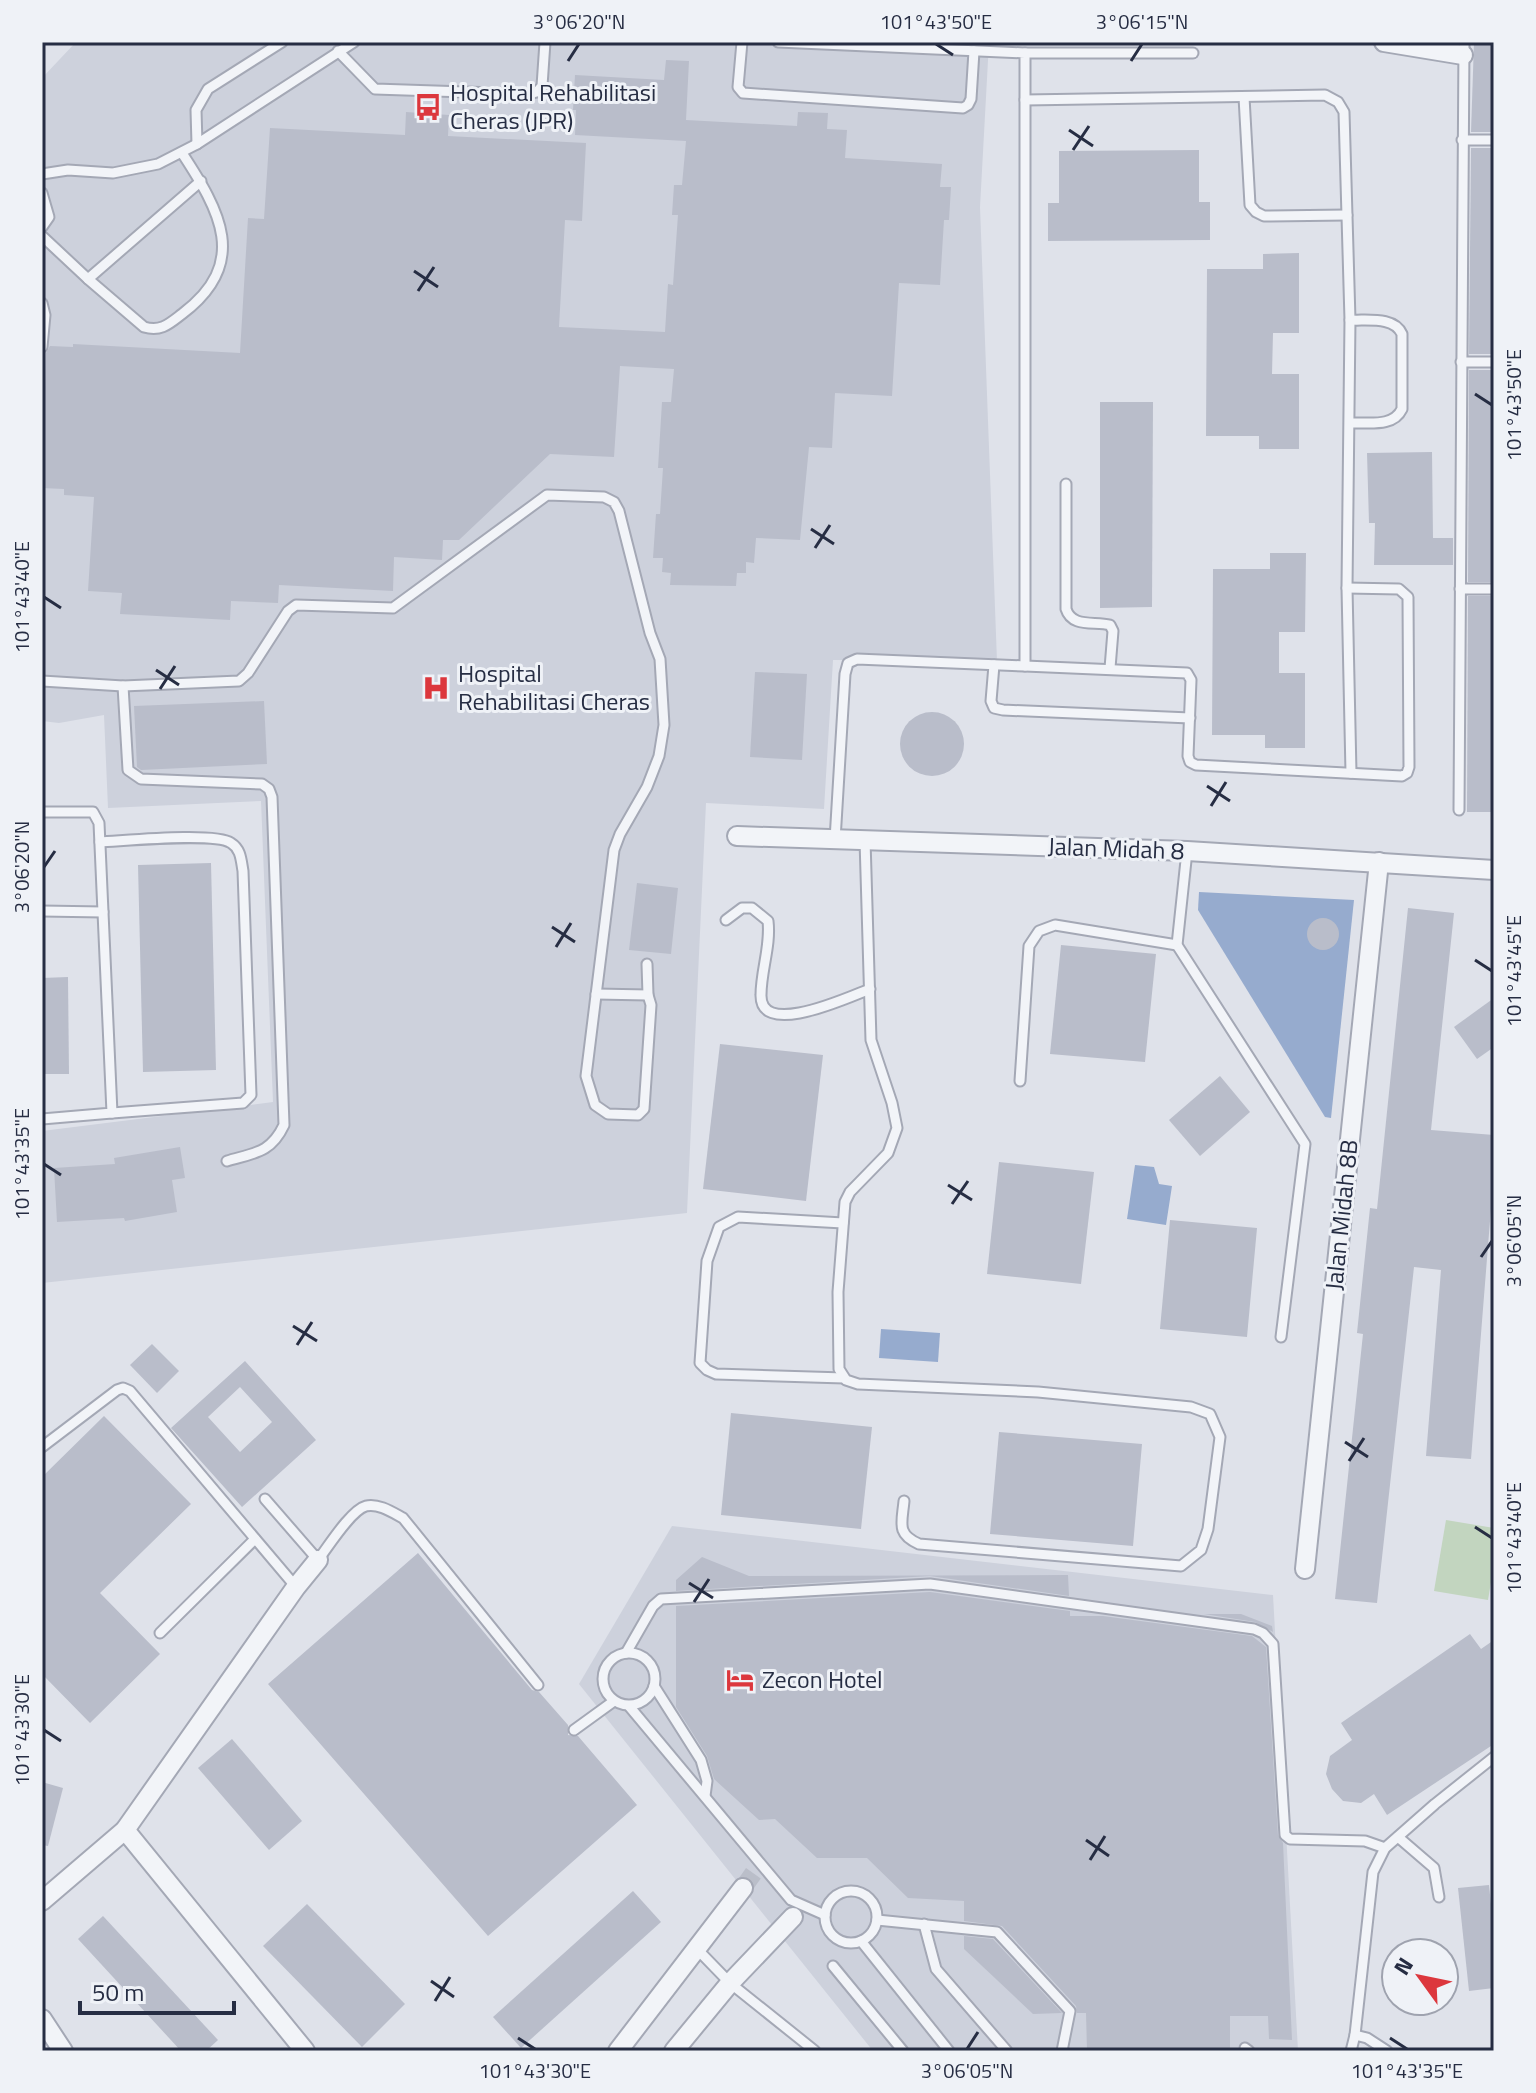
<svg xmlns="http://www.w3.org/2000/svg" width="1536" height="2093" viewBox="0 0 1536 2093" font-family="'Titillium Web',sans-serif">
<rect width="100%" height="100%" fill="#dfe2ea"/>
<!-- built -->
<g fill="#cdd1dc">
<path d="M76,42H989L980,207L997,661L833,660L824,809L706,803L687,1213L42,1283V1131L273,1102L261,801L108,808L104,715L59,723L42,721V78Z"/>
<path d="M672,1526L1273,1595L1298,2051H873L579,1684Z"/>
</g>
<!-- green -->
<path fill="#c2d5bf" d="M1446,1520L1494,1528V1564L1488,1600L1434,1591Z"/>
<!-- water -->
<g fill="#96abce">
<path d="M1199,892L1354,900L1331,1118L1325,1117L1198,910Z"/>
<path d="M1135,1165L1154,1167L1159,1184L1172,1186L1166,1225L1127,1219Z"/>
<path d="M881,1329L940,1333L938,1362L879,1358Z"/>
</g>
<!-- building -->
<g fill="#b9bdca" fill-rule="evenodd">
<path d="M1474,42H1494V132H1471Z"/>
<path d="M666,60L689,61L686,120L797,126L798,112L828,113L827,129L847,130L845,158L942,164L940,187H951L949,220H944L940,285L899,283L892,396L835,393L832,448L809,447L800,540L756,538L754,563L746,562V573H737L736,586L670,585L671,573L662,572L663,558H653L656,514H660L663,468H658L662,402H671L674,369L620,366L614,457L550,454L459,540H443L442,560L394,557L393,591L279,585L278,603L231,601L230,620L120,614L122,593L88,591L94,497L64,495V489L42,488L46,353L50,346L73,347V344L240,353L248,218L264,219L270,128L405,135L406,112L449,115L448,136L586,143L582,221L565,220L559,327L665,332L668,284L673,285L678,215H672L674,185H682L686,141L575,135L576,110H573L575,75L664,80Z"/>
<path d="M1471,148H1494V354H1469Z"/>
<path d="M1199,150V202H1210V240L1048,241V203H1059V151Z"/>
<path d="M1299,253V333H1273L1272,374H1299V449H1259V436H1206L1207,269H1263V254Z"/>
<path d="M1469,370H1494V582H1468Z"/>
<path d="M1100,402H1153L1152,607L1100,608Z"/>
<path d="M1432,452L1433,538H1453V565H1374L1375,523H1369L1367,453Z"/>
<path d="M1270,553H1306L1305,632H1279V673H1305V748H1265V735H1212L1213,569H1270Z"/>
<path d="M1468,596H1494V812H1467Z"/>
<path d="M755,672L807,674L802,760L750,757Z"/>
<path d="M264,701L267,764L141,770L137,767L134,706Z"/>
<circle cx="932" cy="744" r="32"/>
<path d="M211,863L216,1070L143,1072L138,865Z"/>
<path d="M637,883L678,888L671,954L629,950Z"/>
<path d="M1408,908L1454,913L1431,1130L1494,1135V1171L1471,1459L1426,1456L1441,1270L1414,1267L1377,1603L1335,1599L1363,1334L1357,1333L1370,1208L1377,1209Z"/>
<circle cx="1323" cy="934" r="16"/>
<path d="M1061,945L1156,954L1145,1062L1050,1054Z"/>
<path d="M68,977L69,1074H42V978Z"/>
<path d="M1494,998V1047L1477,1059L1454,1027Z"/>
<path d="M720,1044L823,1055L806,1201L703,1189Z"/>
<path d="M1220,1076L1250,1112L1200,1156L1169,1120Z"/>
<path d="M180,1147L185,1178L172,1180L177,1212L125,1221L124,1218L57,1222L54,1168L115,1164L114,1158Z"/>
<path d="M999,1162L1094,1172L1081,1284L987,1274Z"/>
<path d="M1170,1220L1257,1228L1247,1337L1160,1329Z"/>
<path d="M152,1344L179,1371L157,1393L130,1365Z"/>
<path d="M245,1361L316,1440L242,1507L171,1428ZM240,1387L272,1422L240,1452L208,1417Z"/>
<path d="M731,1413L872,1427L861,1529L721,1515Z"/>
<path d="M104,1416L191,1504L100,1593L160,1654L90,1723L42,1674V1477Z"/>
<path d="M999,1432L1142,1444L1133,1546L990,1534Z"/>
<path d="M418,1553L532,1690L539,1692L568,1725V1735L578,1736L637,1805L488,1936L268,1684Z"/>
<path d="M702,1557L749,1576L1068,1575L1069,1596L930,1576L676,1591V1580Z"/>
<path d="M930,1592L1070,1611V1616H1103L1252,1636L1266,1647L1278,1835L1283,1843L1292,2040L1269,2039L1268,2016H1230V2051H1087L1086,2013H1077L1076,2006L1002,1926L964,1921V1901L908,1898L867,1858H817L775,1819L759,1820L714,1779L707,1756L676,1707V1606Z"/>
<path d="M1204,1614H1241L1272,1626L1273,1632L1255,1622Z"/>
<path d="M1470,1634L1481,1649L1494,1640V1744L1387,1815L1374,1794L1361,1803L1343,1801L1332,1789L1326,1774L1330,1756L1352,1740L1341,1723Z"/>
<path d="M232,1739L302,1821L269,1850L198,1768Z"/>
<path d="M42,1782L63,1788L48,1846L42,1845Z"/>
<path d="M1489,1885L1494,1933V1988L1469,1991L1458,1888Z"/>
<path d="M633,1891L661,1922L521,2048L493,2017Z"/>
<path d="M307,1904L405,2004L362,2047L263,1946Z"/>
<path d="M103,1916L218,2040L206,2051H181L78,1939Z"/>
<path d="M964,1936L993,1939L1062,2013L1033,2014L964,1949Z"/>
</g>
<g fill="none" stroke-linecap="round" stroke-linejoin="round">
<!-- street-tunnel -->
<path stroke="#babec9" stroke-width="18" stroke-dasharray="18 9" stroke-linecap="butt" d="M743,1888L755,1871"/>
<!-- lane casing -->
<g stroke="#a4a8b5" stroke-width="13">
<g id="lane">
<path d="M742,42L738,87L743,93L963,108L968,105L971,99L974,51"/>
<path d="M778,42L1025,53V666L857,659L848,663L845,674L835,840"/>
<path d="M338,51L375,89L529,94L537,92L542,86L545,42"/>
<path d="M1025,53H1193"/>
<path d="M1244,97L1250,205L1256,212L1264,216L1347,215"/>
<path d="M1025,100L1325,95L1338,102L1344,112L1350,320L1347,588L1351,773"/>
<path d="M1462,140H1494"/>
<path d="M197,144L196,110L208,89L282,42"/>
<path d="M42,174L68,170L113,173L158,164L197,144L354,42"/>
<path d="M42,193L49,217L42,227"/>
<path d="M42,236L88,279L144,327C161,332 169,324 182,314C250,263 220,211 182,153"/>
<path d="M88,279L201,181"/>
<path d="M42,303L45,315L42,347"/>
<path d="M1461,362H1494"/>
<path d="M1350,423C1368,422 1393,428 1402,409V334C1394,316 1367,321 1350,320"/>
<path d="M1066,484V609C1072,628 1094,621 1110,625L1113,631L1110,668"/>
<path d="M1460,589H1494"/>
<path d="M994,665L991,701L994,708L1003,710L1190,718"/>
<path d="M1025,666L1187,673L1191,680L1188,756L1190,762L1196,765L1402,776L1407,773L1409,767L1408,597L1399,589L1347,588"/>
<path d="M42,681L123,686L239,681L248,673L288,611L296,605L393,608L547,495L604,497L614,502L619,511L650,633L660,659L664,725L659,756L647,787L620,834L614,850L586,1076L595,1105L608,1114L638,1115L644,1109L651,1005L648,995L647,964"/>
<path d="M123,686L128,770L141,779L262,784L269,789L272,797L284,1125C271,1153 254,1153 227,1161"/>
<path d="M1459,810L1464,42"/>
<path d="M42,812H93L99,823L112,1113L42,1119"/>
<path d="M865,840L871,1040L892,1103L897,1128L888,1153L850,1192L845,1202L838,1292L839,1369L846,1380L858,1384L1038,1392L1191,1407L1210,1414L1220,1437L1208,1529L1201,1550L1181,1566L919,1544C896,1534 902,1523 904,1501"/>
<path d="M100,842C124,841 215,832 231,843C241,849 241,860 243,871L251,1095L243,1103L112,1113"/>
<path d="M1187,851L1177,945L1305,1144L1281,1337"/>
<path d="M42,911L103,912"/>
<path d="M726,920L742,908H752L768,921C771,946 761,970 761,995C760,1039 851,996 870,989"/>
<path d="M596,994L648,995"/>
<path d="M1020,1081L1029,946L1039,931L1055,925L1177,945"/>
<path d="M843,1223L738,1217L719,1227L707,1261L700,1363L707,1370L716,1374L844,1378"/>
<path d="M42,1447L117,1390L123,1388L130,1391L296,1587"/>
<path d="M265,1499L318,1560C328,1547 351,1510 366,1506C378,1503 392,1512 403,1518L538,1685"/>
<path d="M160,1633L255,1539"/>
<circle cx="629" cy="1679" r="26"/>
<path d="M626,1653L653,1606L661,1599L930,1584L1254,1629L1263,1633L1273,1644L1285,1835L1290,1839L1365,1841L1385,1848"/>
<path d="M654,1686L701,1760L707,1781L705,1796"/>
<path d="M629,1706L791,1900L825,1915"/>
<path d="M574,1730L614,1701"/>
<path d="M1398,1837L1434,1868L1439,1897"/>
<circle cx="851" cy="1917" r="26"/>
<path d="M877,1920L997,1932L1070,2011L1062,2051"/>
<path d="M924,1924L936,1969L1007,2051"/>
<path d="M861,1941L949,2051"/>
<path d="M697,1949L730,1983L815,2051"/>
<path d="M833,1966L903,2051"/>
<path d="M1355,2035L1373,1872L1385,1848L1435,1804L1494,1757"/>
<path d="M1245,2048L1249,2051"/>
<path d="M1351,2051L1355,2035L1367,2038L1387,2051"/>
</g>
</g>
<!-- street casing -->
<g stroke="#a4a8b5" stroke-width="22">
<g id="street">
<path d="M1384,42L1463,55"/>
<path d="M737,836L1187,851L1494,870"/>
<path d="M1305,1569L1379,862"/>
<path d="M125,1830L305,2051"/>
<path d="M42,1901L125,1830L296,1587L318,1560"/>
<path d="M42,2019L63,2051"/>
<path d="M618,2051L743,1888"/>
<path d="M674,2051L730,1983L793,1917"/>
</g>
</g>
<!-- lane -->
<use href="#lane" stroke="#f2f4f8" stroke-width="9"/>
<!-- street -->
<use href="#street" stroke="#f2f4f8" stroke-width="18"/>
</g>
<!-- ticks -->
<path fill="none" stroke="#262d43" stroke-width="3" d="M936,44L953,55M568,61L579,44M1131,61L1142,44M1069,130L1093,146M1073,150L1089,126M414,271L438,287M418,291L434,267M1475,394L1492,405M811,529L834,544M815,548L830,525M44,597L61,608M156,670L179,685M160,689L175,666M1207,786L1230,801M1211,806L1226,782M44,867L55,851M552,927L575,942M556,947L571,923M1475,960L1492,971M44,1164L61,1175M948,1185L972,1200M952,1204L968,1181M1481,1257L1492,1241M293,1326L317,1341M297,1345L312,1322M1345,1442L1368,1457M1349,1461L1364,1438M1475,1527L1492,1538M689,1583L713,1598M694,1602L709,1579M44,1730L61,1741M1086,1840L1109,1856M1090,1860L1105,1836M431,1981L454,1997M435,2001L450,1977M518,2038L535,2049M1390,2038L1407,2049M967,2049L978,2032"/>
<!-- icons -->
<defs>
<g id="bus-bare" transform="scale(2.16)"><path d="M-5-6H5V4H4V6H2V4H-2V6H-4V4H-5ZM-3.5-4V0h7V-4ZM-3.5 1.2v1.5H-2V1.2ZM2 1.2v1.5H3.5V1.2Z" fill="#dc373d" stroke="#eff2f7" stroke-width="2.5" paint-order="stroke"/></g>
<g id="hospital-bare" transform="scale(2.16)"><path d="M-5-5h3v3.5h4V-5h3V5h-3V1.5h-4V5h-3Z" fill="#dc373d" stroke="#eff2f7" stroke-width="2.5" paint-order="stroke"/></g>
<g id="hotel-bare" transform="scale(2.16)"><path d="M-6-4.5h1.5V1H6V5H4.5V3h-9V5H-6ZM-4 0a1.8 1.8 0 1 1 3.6 0ZM.5 0V-2.5h3Q6-2.5 6 0Z" fill="#dc373d" stroke="#eff2f7" stroke-width="2.5" paint-order="stroke"/></g>
</defs>
<g fill-rule="evenodd">
<use href="#bus-bare" x="428" y="107"/>
<use href="#hospital-bare" x="436" y="688"/>
<use href="#hotel-bare" x="740" y="1680"/>
</g>
<g text-anchor="middle" stroke-width="6" stroke-linejoin="round" paint-order="stroke">
<!-- poi labels -->
<g font-size="24" fill="#262d43" stroke="#eff2f7" text-anchor="start">
<text x="450" y="101">Hospital Rehabilitasi<tspan x="450" dy="28">Cheras (JPR)</tspan></text>
<text x="458" y="682">Hospital<tspan x="458" dy="28">Rehabilitasi Cheras</tspan></text>
<text x="762" y="1688">Zecon Hotel</text>
</g>
<!-- street labels -->
<g font-size="24" fill="#262d43" stroke="#eff2f7">
<text transform="translate(1116 849) rotate(2)" y="8">Jalan Midah 8</text>
<text transform="translate(1342 1215) rotate(-84)" y="8">Jalan Midah 8B</text>
</g>
</g>
<!-- border -->
<rect width="1536" height="2093" fill="none" stroke="#eff2f7" stroke-width="88"/>
<!-- north arrow -->
<g transform="translate(1420 1977) rotate(303)"><circle r="38" fill="#eff2f7" stroke="#9fa3af" stroke-width="2"/>
<path d="M0-6L14 30L0 20L-14 30Z" fill="#dc373d"/>
<text y="-12" font-size="22" font-weight="bold" text-anchor="middle" fill="#262d43">N</text>
</g>
<!-- scale -->
<path d="M80 2001v12h154v-12" fill="none" stroke="#262d43" stroke-width="4"/>
<text x="92" y="2001" font-size="24" fill="#262d43" stroke="#eff2f7" stroke-width="6" paint-order="stroke">50 m</text>
<rect x="44" y="44" width="1448" height="2005" fill="none" stroke="#262d43" stroke-width="3"/>
<g font-size="20" text-anchor="middle" fill="#262d43">
<text x="579" y="29">3°06'20"N</text>
<text x="936" y="29">101°43'50"E</text>
<text x="1142" y="29">3°06'15"N</text>
<text transform="translate(1514 405) rotate(-90)" y="7">101°43'50"E</text>
<text transform="translate(22 597) rotate(-90)" y="7">101°43'40"E</text>
<text transform="translate(22 867) rotate(-90)" y="7">3°06'20"N</text>
<text transform="translate(1514 971) rotate(-90)" y="7">101°43'45"E</text>
<text transform="translate(22 1164) rotate(-90)" y="7">101°43'35"E</text>
<text transform="translate(1514 1241) rotate(-90)" y="7">3°06'05"N</text>
<text transform="translate(1514 1538) rotate(-90)" y="7">101°43'40"E</text>
<text transform="translate(22 1730) rotate(-90)" y="7">101°43'30"E</text>
<text x="535" y="2078">101°43'30"E</text>
<text x="967" y="2078">3°06'05"N</text>
<text x="1407" y="2078">101°43'35"E</text>
</g>
</svg>
